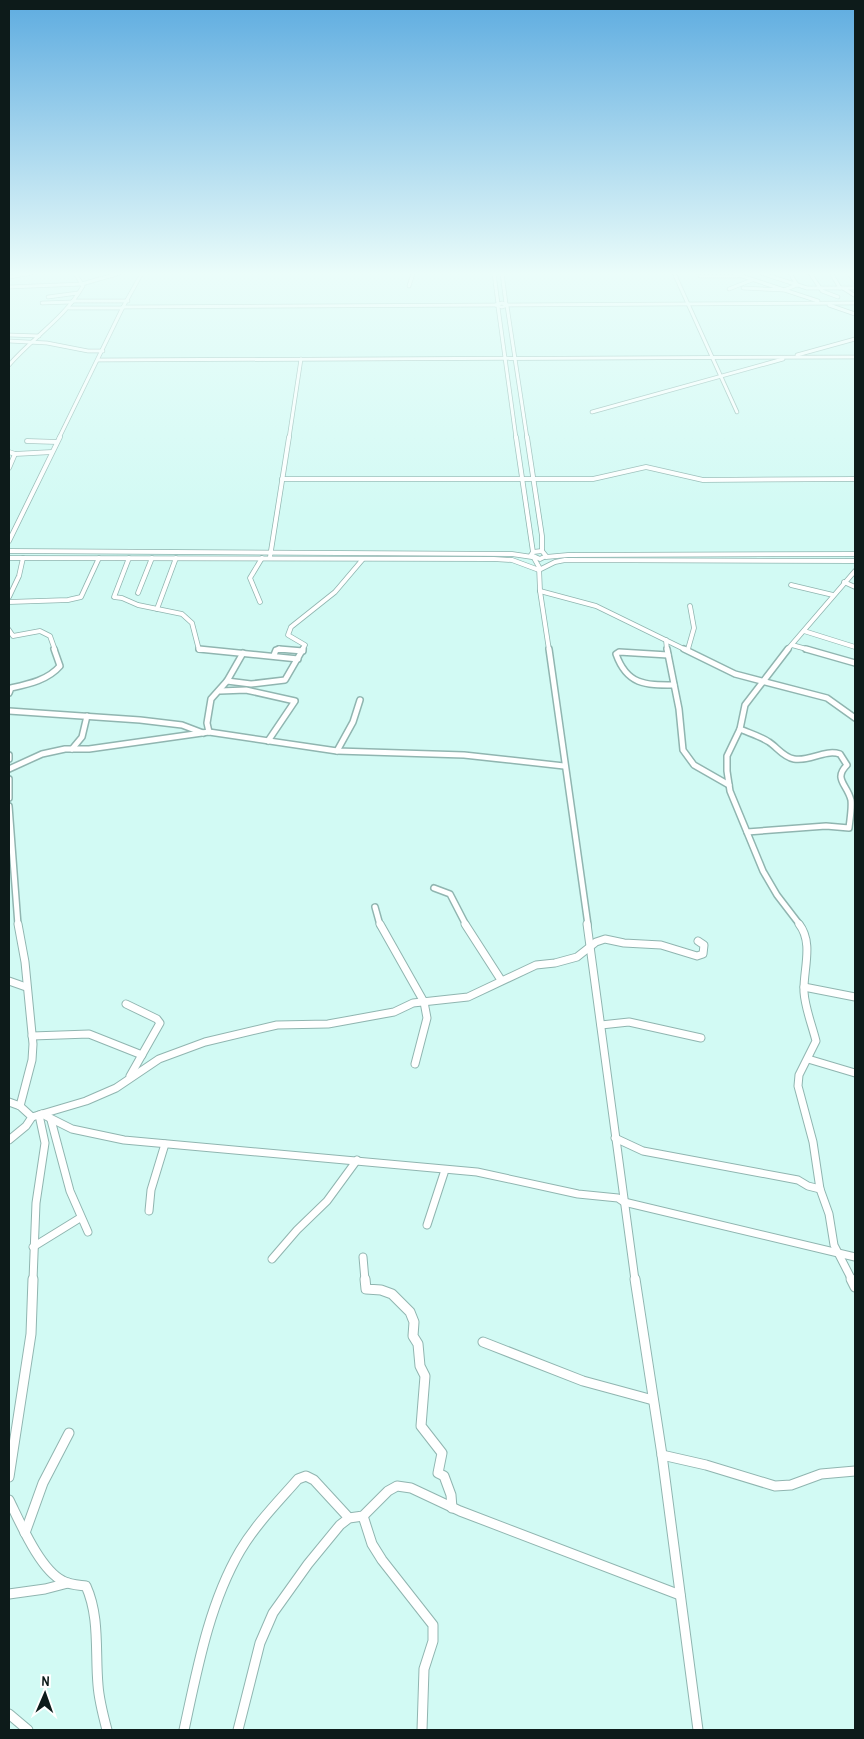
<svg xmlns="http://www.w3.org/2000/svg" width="864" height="1739" viewBox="0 0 864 1739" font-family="'Archivo Narrow',sans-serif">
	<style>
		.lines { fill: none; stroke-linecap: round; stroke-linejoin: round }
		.minor-far4-casing { stroke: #90b5b0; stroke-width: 4.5 }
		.minor-far3-casing { stroke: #90b5b0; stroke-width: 5.5 }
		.minor-far2-casing { stroke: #90b5b0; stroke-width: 8 }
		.minor-far1-casing { stroke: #90b5b0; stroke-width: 9 }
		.minor-casing { stroke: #90b5b0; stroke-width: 11 }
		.minor-far4 { stroke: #fff; stroke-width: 3 }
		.minor-far3 { stroke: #fff; stroke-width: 4 }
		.minor-far2 { stroke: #fff; stroke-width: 5 }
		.minor-far1 { stroke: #fff; stroke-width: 7 }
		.minor { stroke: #fff; stroke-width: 9 }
	</style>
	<rect width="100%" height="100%" fill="#d2faf4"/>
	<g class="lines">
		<defs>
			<g id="minor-far4">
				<path d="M494 273 498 304"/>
				<path d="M502 273 506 304"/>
				<path d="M674 273 737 412"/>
				<path d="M733 273 818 301"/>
				<path d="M761 273 807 288H855"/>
				<path d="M810 273 822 291 838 297"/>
				<path d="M831 273 840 288"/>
				<path d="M849 273 855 282"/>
				<path d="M700 276H738"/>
				<path d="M9 277 32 273"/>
				<path d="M409 286 413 273"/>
				<path d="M9 287 82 284 120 273"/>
				<path d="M743 288 784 290 797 285 790 273"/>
				<path d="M843 288 854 295"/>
				<path d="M729 289 752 280"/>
				<path d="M48 297 78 293"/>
				<path d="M73 301H128"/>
				<path d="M42 303 72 302"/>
				<path d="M502 303 507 305 502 307 496 305Z"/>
				<path d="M507 305 855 303"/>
				<path d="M829 305 855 314"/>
				<path d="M507 306 527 438"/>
				<path d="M123 307 496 305"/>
				<path d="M498 307 516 438"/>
				<path d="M69 308H122"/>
				<path d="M9 335 39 336"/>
				<path d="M9 341 47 343 88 351H103"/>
				<path d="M797 355 855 339"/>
				<path d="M98 360 855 357"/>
				<path d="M9 365C33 337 64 319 83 286L75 273"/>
				<path d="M592 412 783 359"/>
				<path d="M59 438 123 307 142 273"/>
				<path d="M289 438 301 359"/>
			</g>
			<g id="minor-far3">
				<path d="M516 437 533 552"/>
				<path d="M527 437 542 536V551"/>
				<path d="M27 441 57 442"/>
				<path d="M9 452 15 454 52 452"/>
				<path d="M9 468 15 454"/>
				<path d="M282 479H593L646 467 703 480 855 479"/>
				<path d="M9 541 60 437"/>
				<path d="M9 551 512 554 532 557"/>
				<path d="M542 551 546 556 540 559 531 555 533 552Z"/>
				<path d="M270 557 289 437"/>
				<path d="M546 557 568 555 855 554"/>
				<path d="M9 558 494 559 512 560 539 570 555 562 565 560 855 561"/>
				<path d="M129 558 114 597 122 598 138 605 182 614 192 623 199 650H202"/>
				<path d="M534 558 539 567 540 591 549 650"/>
				<path d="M844 582 855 587"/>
				<path d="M791 585 833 595"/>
				<path d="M540 591 596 606 686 650"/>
				<path d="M138 593 152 558"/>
				<path d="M9 597 19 576 23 558"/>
				<path d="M9 602 68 600 81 597 99 558"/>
				<path d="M260 602 250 578 262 558"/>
				<path d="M157 609 176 558"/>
				<path d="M9 630 13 636 40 631 50 636 55 650"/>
				<path d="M804 631 855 647"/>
				<path d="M666 640 667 650"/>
				<path d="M792 645 810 650"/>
				<path d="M688 649 694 628 690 606"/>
				<path d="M276 650H294"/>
				<path d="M302 650 305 645 288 635 291 627 335 592 363 559"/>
				<path d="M787 650 855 571"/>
			</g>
			<g id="minor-far2">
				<path d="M199 649 298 659"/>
				<path d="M279 649 303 651"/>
				<path d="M549 649 588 925"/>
				<path d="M667 649 679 709 683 750 694 765 729 785"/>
				<path d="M684 649 735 674 827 698 855 718"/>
				<path d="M788 649 745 705 740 729 727 756V771L730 791 763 871 777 895 800 925"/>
				<path d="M806 649 855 663"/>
				<path d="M274 655 276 650 279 649"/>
				<path d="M668 655 619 652 616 654C627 685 645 685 674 685"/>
				<path d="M227 681 251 684 285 680 303 649"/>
				<path d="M220 691 246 690 295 701 268 741"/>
				<path d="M9 693 11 688C29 684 48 680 60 666L54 649"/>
				<path d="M9 711 140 720 182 725 203 733"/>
				<path d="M740 729C749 733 760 736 769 742 777 747 783 757 794 759 810 762 824 749 840 754L847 765C833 779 847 784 851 800 852 808 850 819 849 828L826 826 747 832"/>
				<path d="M209 732 207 723 211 699 227 681 243 653"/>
				<path d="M72 749 82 737 87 716"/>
				<path d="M337 751 353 722 360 700"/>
				<path d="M9 755V759"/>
				<path d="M9 769 42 754 65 749H89L209 732 337 751 464 755 564 766"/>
				<path d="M9 779V798"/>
				<path d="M9 806 18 925"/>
				<path d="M434 888 450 894 466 925"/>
				<path d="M375 907 380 925"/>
			</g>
			<g id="minor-far1">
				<path d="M18 924 25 962 33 1044 32 1060 20 1106"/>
				<path d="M380 924 424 1002 427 1018 415 1064"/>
				<path d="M465 924 501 980"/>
				<path d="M587 924 635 1280"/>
				<path d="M799 924C814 943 803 970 804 992 805 1008 812 1025 816 1041L799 1075 798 1086 813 1142 820 1189 829 1214 834 1245 852 1280"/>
				<path d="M9 981 26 987"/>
				<path d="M804 987 855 997"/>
				<path d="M126 1004 157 1019 160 1023 130 1076"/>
				<path d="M601 1025 629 1022 701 1038"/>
				<path d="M32 1036 89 1034 142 1055"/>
				<path d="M808 1059 855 1073"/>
				<path d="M9 1102 20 1106 32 1117 26 1126 9 1140"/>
				<path d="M42 1114 72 1129 124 1140 477 1172 578 1194 618 1198 624 1202 855 1257"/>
				<path d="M32 1117 86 1101 116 1088 159 1059 205 1042 277 1025 328 1024 394 1012 413 1003 468 997 536 965 555 963 577 957 596 942 605 939 624 943 661 945 697 956 703 954 704 945 698 941"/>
				<path d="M51 1120 70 1191 88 1232"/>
				<path d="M615 1138 643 1151 798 1180 808 1186 820 1189"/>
				<path d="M149 1211 151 1190 165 1144"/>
				<path d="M427 1225 445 1170"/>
				<path d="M33 1247 80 1218"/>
				<path d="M363 1257 365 1280"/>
				<path d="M272 1259 297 1230 327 1201 357 1160"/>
				<path d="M33 1280 36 1203 45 1143 39 1115"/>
			</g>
			<g id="minor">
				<path d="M365 1279 366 1289 381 1290 392 1294 410 1312 414 1322 413 1336 418 1344 420 1366 425 1376 421 1426 442 1453 438 1473 444 1476 451 1495 452 1508"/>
				<path d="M635 1279 662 1455 698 1730"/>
				<path d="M851 1279 855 1287"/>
				<path d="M483 1342 583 1381 653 1400"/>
				<path d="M662 1455 706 1465 775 1486 791 1485 821 1474 855 1471"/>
				<path d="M9 1477 31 1334 33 1279"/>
				<path d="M9 1500C20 1522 40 1570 63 1581 70 1585 78 1585 86 1586 100 1617 95 1652 98 1685 99 1700 103 1715 107 1730"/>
				<path d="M363 1516 372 1544 382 1560 433 1625V1641L424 1669 422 1730"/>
				<path d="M25 1533 43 1483 69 1433"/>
				<path d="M9 1594 45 1589 68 1583"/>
				<path d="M9 1714 28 1730"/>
				<path d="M184 1730C197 1670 209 1604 240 1551 256 1524 278 1502 298 1479L306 1476 314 1480 349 1518"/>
				<path d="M238 1730 260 1643 273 1613 308 1564 340 1525 349 1518 363 1516 388 1491 397 1486 411 1488 460 1511 680 1595"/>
			</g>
		</defs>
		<use href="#minor-far4" class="minor-far4-casing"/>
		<use href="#minor-far3" class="minor-far3-casing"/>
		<use href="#minor-far2" class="minor-far2-casing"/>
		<use href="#minor-far1" class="minor-far1-casing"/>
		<use href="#minor" class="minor-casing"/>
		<use href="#minor-far4" class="minor-far4"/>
		<use href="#minor-far3" class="minor-far3"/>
		<use href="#minor-far2" class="minor-far2"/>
		<use href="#minor-far1" class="minor-far1"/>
		<use href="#minor" class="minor"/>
	</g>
	<linearGradient id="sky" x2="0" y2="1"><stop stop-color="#5eace0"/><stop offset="0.53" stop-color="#ebfdfa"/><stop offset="1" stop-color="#ebfdfa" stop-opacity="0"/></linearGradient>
	<rect width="864" height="516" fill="url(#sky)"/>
	<rect width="864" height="1739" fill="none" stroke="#0d1b1a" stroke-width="20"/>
	<g transform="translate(45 1694) rotate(2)" stroke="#ffffff" stroke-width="4" paint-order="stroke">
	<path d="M0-4L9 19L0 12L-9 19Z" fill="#0d1b1a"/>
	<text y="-8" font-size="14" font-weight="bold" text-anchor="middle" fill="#0d1b1a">N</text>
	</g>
</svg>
